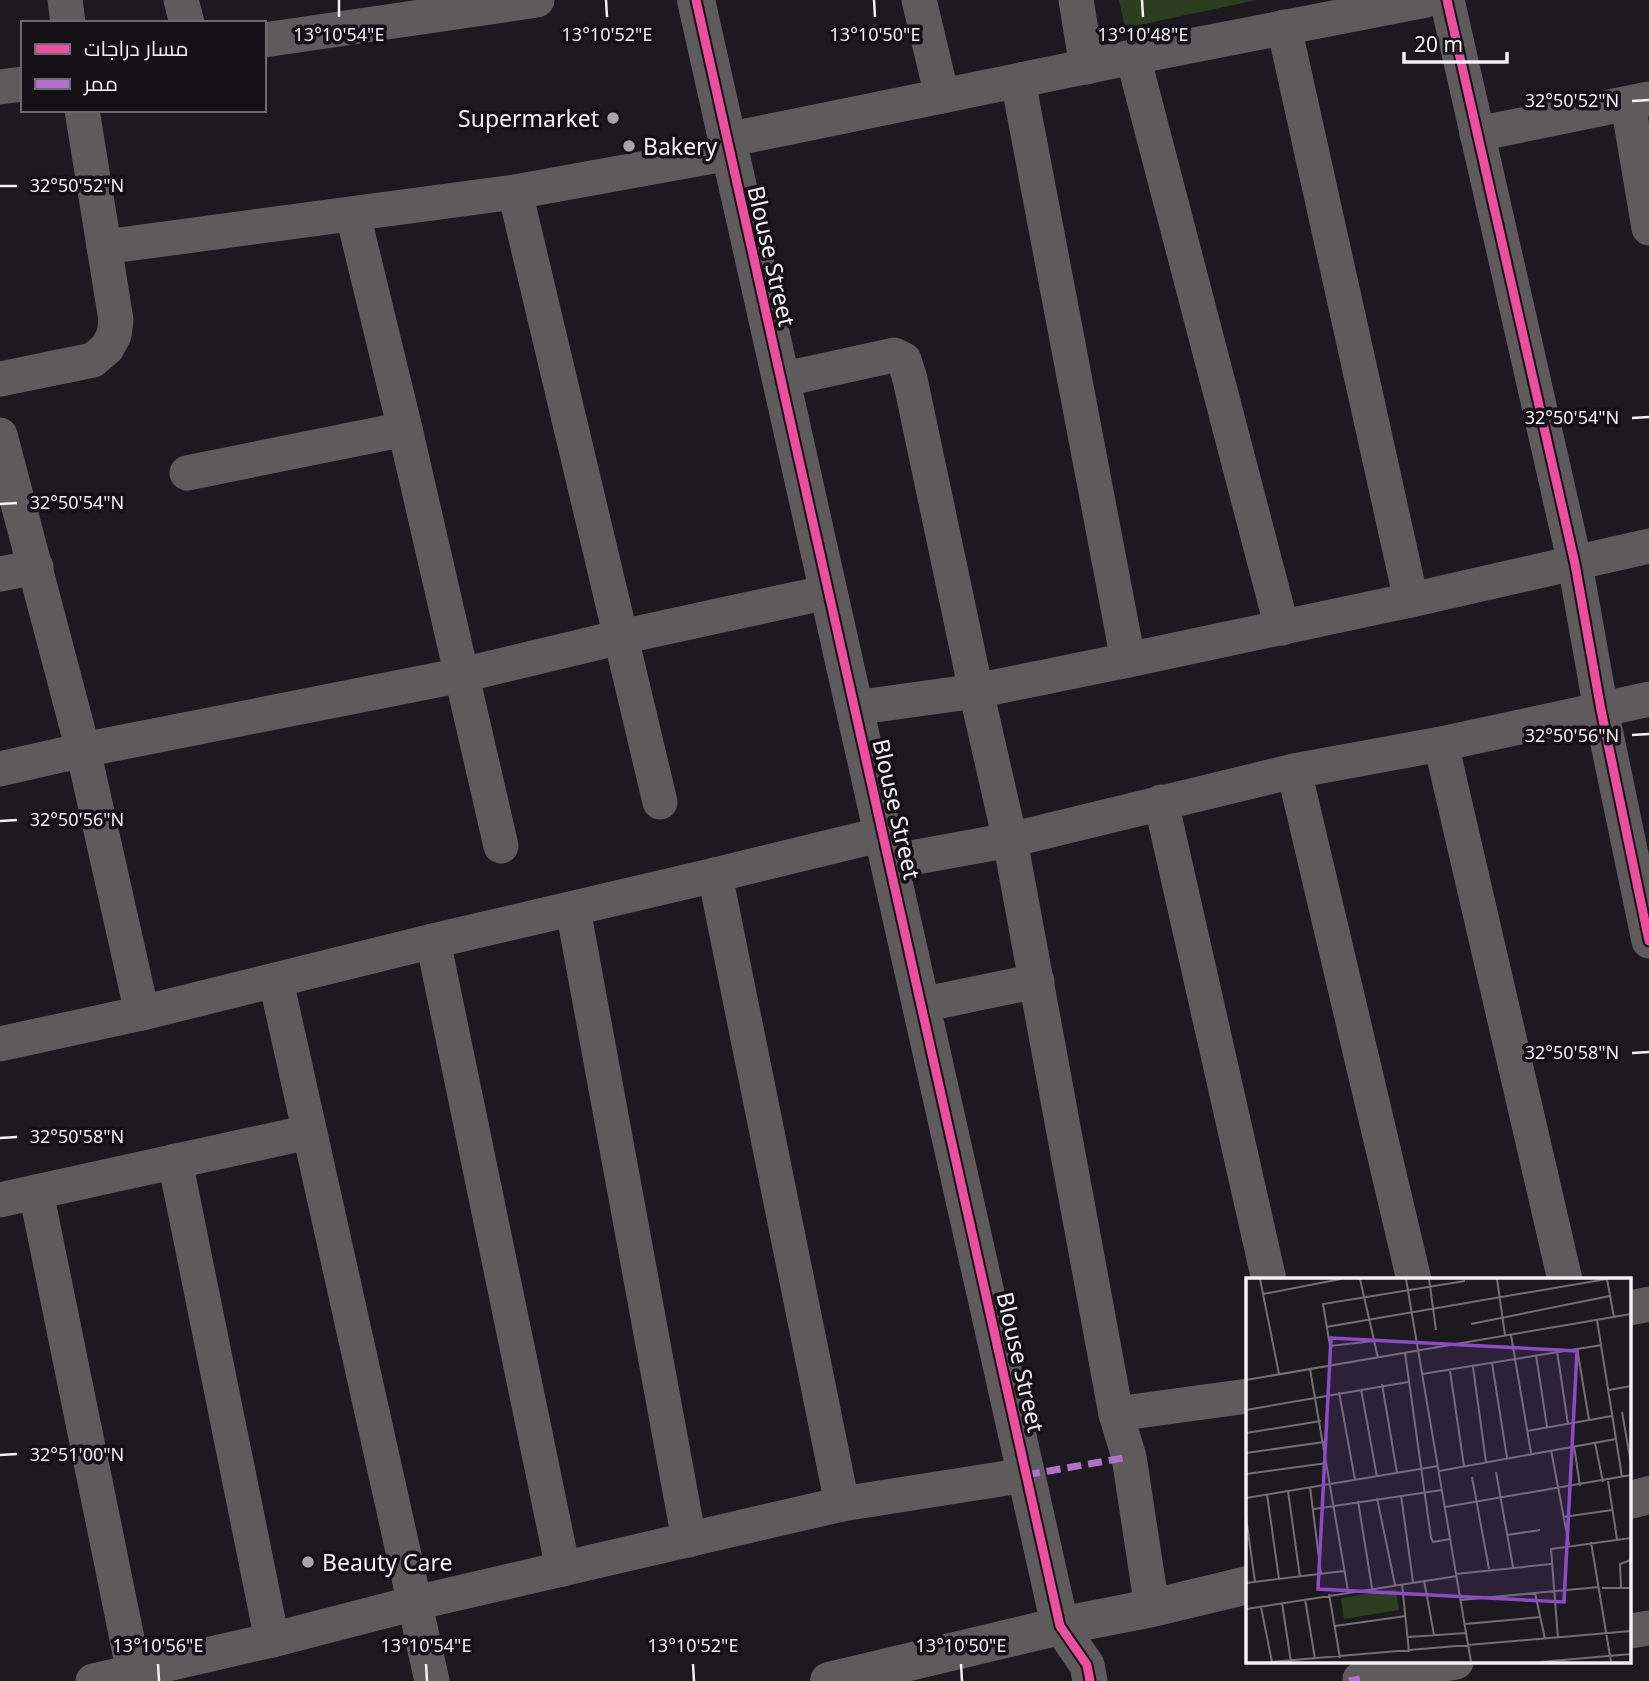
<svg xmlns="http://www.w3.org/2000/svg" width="1649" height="1681" viewBox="0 0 1649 1681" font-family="'Noto Sans',Cairo,sans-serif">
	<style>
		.green { fill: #2b3e1f }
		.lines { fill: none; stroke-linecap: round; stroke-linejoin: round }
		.minor { stroke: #5d5b5c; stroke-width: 35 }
		.tertiary { stroke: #5d5b5c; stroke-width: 38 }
		.quiet { stroke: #b36fd0; stroke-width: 7; stroke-dasharray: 14 7; stroke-linecap: butt }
		.cycleway-casing { stroke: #131016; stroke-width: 13 }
		.cycleway { stroke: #ef4d9e; stroke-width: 9 }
		.ticks { fill: none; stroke: #f3f1f5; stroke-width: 2.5 }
		.poi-dot { fill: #a8a6aa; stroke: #131016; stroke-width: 2.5 }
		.labels { text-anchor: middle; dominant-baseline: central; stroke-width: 7; stroke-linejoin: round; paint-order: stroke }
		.poi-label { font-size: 23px; fill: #f3f1f5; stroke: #131016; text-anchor: start }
		.street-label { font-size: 23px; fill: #f3f1f5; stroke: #131016 }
		.inset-road { fill: none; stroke: #727074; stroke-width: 2 }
		.view { fill: #8d4ac7; fill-opacity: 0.15; stroke: #8d4ac7; stroke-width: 3.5 }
		.inset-edge { fill: none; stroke: #f3f1f5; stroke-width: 3.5 }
		.ticks-label { font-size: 18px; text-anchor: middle; fill: #f3f1f5; stroke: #131016; stroke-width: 7; stroke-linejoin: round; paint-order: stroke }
	</style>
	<rect width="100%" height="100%" fill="#1c1a1e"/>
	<path class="green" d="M1119 0H1257L1125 28Z"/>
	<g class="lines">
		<g class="minor">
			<path d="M65 0 68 23"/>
			<path d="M181 0 187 23"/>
			<path d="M919 0 942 96"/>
			<path d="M1076 0 1087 67"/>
			<path d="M1447 0 1575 564 1601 710 1649 941"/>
			<path d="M1284 27 1411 600"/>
			<path d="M264 40 537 0"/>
			<path d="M1133 57 1282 628"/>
			<path d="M1018 81 1128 660"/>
			<path d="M0 87 23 84"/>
			<path d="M1628 104 1649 228"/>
			<path d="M1477 134 1649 99"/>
			<path d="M727 140 1133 57 1426 0"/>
			<path d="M515 192 660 802"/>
			<path d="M353 215 405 429 501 846"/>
			<path d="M104 247 515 192 730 153"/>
			<path d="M0 379 93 360 107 348 114 335 116 320 82 110"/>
			<path d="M780 380 894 355 904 360 910 379 976 691 1010 840 1116 1414 1129 1457 1152 1608"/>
			<path d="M0 435 83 750 142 1013"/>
			<path d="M187 473 405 429"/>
			<path d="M0 574 36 567"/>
			<path d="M854 708 976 691 1128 660 1411 600 1649 546"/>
			<path d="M1441 744 1565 1280"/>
			<path d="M0 769 83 750 462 675 621 637 828 592"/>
			<path d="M1294 771 1414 1280"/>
			<path d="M1161 802 1269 1280"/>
			<path d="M889 862 1010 840 1294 771 1441 744 1649 699"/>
			<path d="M715 875 842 1504"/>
			<path d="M573 909 689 1540"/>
			<path d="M433 941 563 1569"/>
			<path d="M276 981 432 1681"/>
			<path d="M921 1005 1037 981"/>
			<path d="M0 1044 142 1013 433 941 715 875 883 834"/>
			<path d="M175 1161 272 1640"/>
			<path d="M36 1192 134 1673"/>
			<path d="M0 1200 309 1132"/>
			<path d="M1630 1308 1649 1304"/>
			<path d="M1116 1414 1248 1396"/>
			<path d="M1060 1626 1087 1665 1090 1681"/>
			<path d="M1630 1631 1649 1628"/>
			<path d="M1360 1679 1456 1662"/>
			<path d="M93 1681 272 1640 415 1603 842 1504 1026 1475"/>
		</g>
		<g class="tertiary">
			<path d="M696 0 1060 1626"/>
			<path d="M1630 1500 1649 1495"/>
			<path d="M829 1681 1060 1626 1152 1608 1248 1585"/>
		</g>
		<g class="quiet">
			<path d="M1026 1475 1129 1457"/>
			<path d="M1349 1681 1360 1679"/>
		</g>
		<defs>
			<g id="cycleway">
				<path d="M696 0 1060 1626 1087 1665 1090 1681"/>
				<path d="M1447 0 1575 564 1601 710 1649 941"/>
			</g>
		</defs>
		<use href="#cycleway" class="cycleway-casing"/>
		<use href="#cycleway" class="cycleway"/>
	</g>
	<path class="ticks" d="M339 0V17M606 0 607 17M874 0 875 17M1142 0 1143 17M1632 101 1649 100M0 186H17M1632 418 1649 417M0 504 17 503M1632 735 1649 734M0 821 17 820M1632 1053 1649 1052M0 1138 17 1137M0 1455 17 1454M158 1664 159 1681M426 1664 427 1681M693 1664 694 1681M961 1664 962 1681"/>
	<g class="poi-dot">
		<circle cx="613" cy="118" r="7"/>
		<circle cx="629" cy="146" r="7"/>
		<circle cx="308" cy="1562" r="7"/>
	</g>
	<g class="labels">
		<g class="poi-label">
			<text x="599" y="118" text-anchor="end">Supermarket</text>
			<text x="643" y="146">Bakery</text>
			<text x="322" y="1562">Beauty Care</text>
		</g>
		<g class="street-label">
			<text transform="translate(772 256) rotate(77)">Blouse Street</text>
			<text transform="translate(897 809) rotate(77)">Blouse Street</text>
			<text transform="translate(1021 1362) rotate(77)">Blouse Street</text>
		</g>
	</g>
	<g transform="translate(1246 1278)">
		<rect width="385" height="385" fill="#1c1a1e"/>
		<path d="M150 311 153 332 98 341 95 320Z" fill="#2b3e1f"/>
		<path class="inset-road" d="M14 1 33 96M114 1 132 80M160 1 225 384M183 1 190 52M251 1 259 57M361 1 368 39M17 16 95 1M351 42 376 199M225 46 364 18M80 49 361 1M265 57 285 175M128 63 84 68 77 26 219 3M331 70 343 142M311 73 322 146M159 75 185 260 187 264 204 261M290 77 301 149M246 85 261 180M227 89 240 184M64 91 102 313M204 93 218 188M176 96 356 67M0 102 385 36M136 106 151 195M115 111 131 199M363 112 385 108M93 114 109 202M0 132 162 104M376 134 385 185M281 153 366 138M0 155 75 143M349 165 357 204M328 168 334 208M305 172 323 267M0 175 78 164M193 193 370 161M250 194 267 289M0 196 81 185M226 199 243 291M362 203 371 261M64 209 75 296M42 213 54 299M21 216 33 301M155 217 167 304M0 220 192 188M131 220 149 307M112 223 126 310M199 229 385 197M68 231 196 212M0 239 9 304M317 239 366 232M261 257 294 252M345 264 365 384M210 296 305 286M178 302 188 357M0 305 98 293M156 306 163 374M356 310H385M375 310 374 286 385 282M289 315 299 361M83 316 94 380M59 321 69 381M215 322 353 309M36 325 45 384M15 329 26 384M0 331 211 298M219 346 295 339M89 348 160 338M162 359 220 355M312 360 305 271 385 260M24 384 385 353M294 384 385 376"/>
		<path class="view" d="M85 60 331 73 318 324 72 311Z"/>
		<rect width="385" height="385" class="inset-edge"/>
	</g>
	<g class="ticks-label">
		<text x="339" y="41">13°10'54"E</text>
		<text x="607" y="41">13°10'52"E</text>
		<text x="875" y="41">13°10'50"E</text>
		<text x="1143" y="41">13°10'48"E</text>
		<text x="1572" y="107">32°50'52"N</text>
		<text x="77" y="192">32°50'52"N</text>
		<text x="1572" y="424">32°50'54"N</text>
		<text x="77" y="509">32°50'54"N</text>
		<text x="1572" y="742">32°50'56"N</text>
		<text x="77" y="826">32°50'56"N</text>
		<text x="1572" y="1059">32°50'58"N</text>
		<text x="77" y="1143">32°50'58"N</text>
		<text x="77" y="1461">32°51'00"N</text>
		<text x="158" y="1652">13°10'56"E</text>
		<text x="426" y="1652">13°10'54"E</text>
		<text x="693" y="1652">13°10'52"E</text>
		<text x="961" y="1652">13°10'50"E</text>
	</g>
	<rect x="21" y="21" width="245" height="91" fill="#131016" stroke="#6d6a6f" stroke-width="2"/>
	<rect x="35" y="44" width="35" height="10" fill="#ef4d9e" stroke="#6d6a6f" stroke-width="2"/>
	<text x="84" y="56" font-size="21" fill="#f3f1f5">مسار دراجات</text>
	<rect x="35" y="79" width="35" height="10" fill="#b36fd0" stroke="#6d6a6f" stroke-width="2"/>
	<text x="84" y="91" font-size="21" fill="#f3f1f5">ممر</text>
	<path d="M1404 52v10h103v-10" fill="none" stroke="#f3f1f5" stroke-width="3.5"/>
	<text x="1414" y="52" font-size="21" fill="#f3f1f5" stroke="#131016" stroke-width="5" paint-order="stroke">20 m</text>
</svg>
